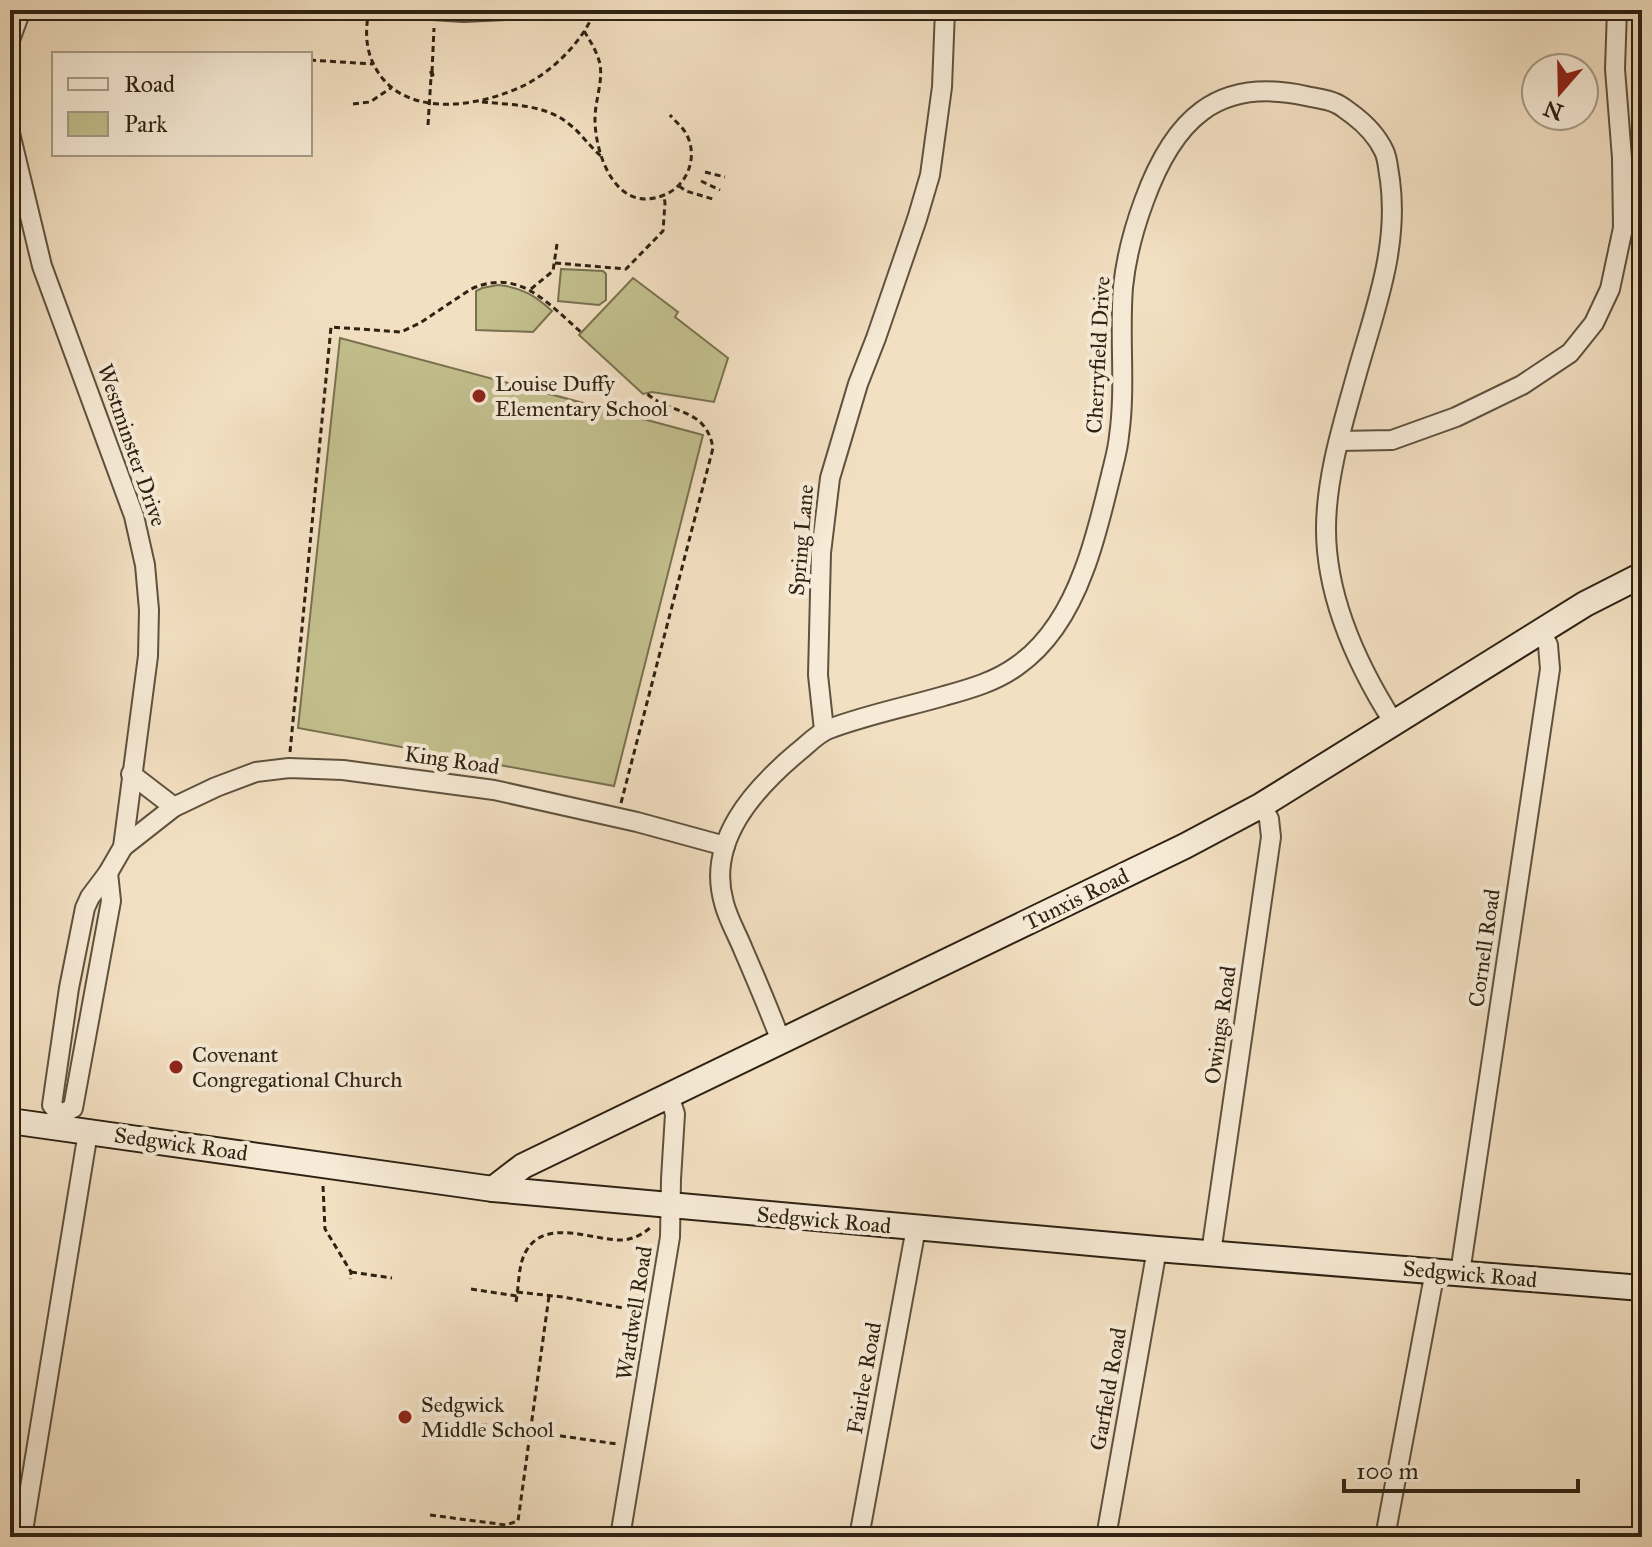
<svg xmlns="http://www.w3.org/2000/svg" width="1652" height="1547" viewBox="0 0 1652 1547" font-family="'IM FELL Great Primer',serif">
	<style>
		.green { fill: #c3c08e; stroke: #787150; stroke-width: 2 }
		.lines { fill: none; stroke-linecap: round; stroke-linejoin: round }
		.street-casing { stroke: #5f523f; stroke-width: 22 }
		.secondary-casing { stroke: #2e2213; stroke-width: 28 }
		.path { stroke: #2e2213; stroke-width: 3; stroke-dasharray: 6 4; stroke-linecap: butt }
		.street { stroke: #f7ebd7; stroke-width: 18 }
		.secondary { stroke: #f7ebd7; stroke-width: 24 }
		.poi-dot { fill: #8f2418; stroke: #f7ebd7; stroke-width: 3 }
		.labels { text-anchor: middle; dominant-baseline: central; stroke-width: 8; stroke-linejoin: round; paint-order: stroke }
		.street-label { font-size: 22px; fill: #2e2213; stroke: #f7ebd7 }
		.poi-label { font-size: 22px; fill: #2e2213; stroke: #f7ebd7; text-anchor: start }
	</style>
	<rect width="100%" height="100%" fill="#f3e0c2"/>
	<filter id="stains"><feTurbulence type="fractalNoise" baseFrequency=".0025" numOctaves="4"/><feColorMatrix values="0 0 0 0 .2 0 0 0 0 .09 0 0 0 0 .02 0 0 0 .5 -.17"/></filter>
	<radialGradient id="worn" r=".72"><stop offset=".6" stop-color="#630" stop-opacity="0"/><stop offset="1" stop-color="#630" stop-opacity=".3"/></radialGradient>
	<g class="green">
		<path d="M561 269 603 271 606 274V300L599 305 558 301Z"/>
		<path d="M633 278 678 312 675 317 728 358 714 402 652 392 643 394 579 335Z"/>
		<path d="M498 285C521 287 536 296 552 311L533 332 476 330V291L482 288Z"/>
		<path d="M340 338 703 435 614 786 298 728Z"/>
	</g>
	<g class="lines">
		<defs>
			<g id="street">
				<path d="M432 10 464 12 506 10"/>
				<path d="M10 40 21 10"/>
				<path d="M10 133 42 266 134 516 145 565 149 610 148 656 123 847 108 873 90 897 85 908 69 988 52 1105 60 1115 59 1127"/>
				<path d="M1339 441 1392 440 1456 417 1522 385 1570 353 1594 323 1610 289 1623 228 1622 158 1615 69 1617 10"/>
				<path d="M824 730 818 675 821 553 830 478 858 384 876 338 917 219 930 175 942 87 945 10"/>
				<path d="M131 774 174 807"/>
				<path d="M123 847 174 807 216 787 256 772 289 768 343 770 494 790 637 822 725 846"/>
				<path d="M781 1041C769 1010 756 979 743 949 737 934 728 919 724 903 706 841 754 789 798 752 808 744 818 733 829 729 866 715 906 707 944 696 969 689 995 682 1017 666 1050 643 1070 608 1084 570 1096 539 1103 507 1111 475 1114 462 1118 449 1119 436 1126 387 1119 337 1123 287 1126 258 1134 228 1144 201 1173 121 1216 76 1306 96 1315 98 1327 99 1335 103 1341 105 1346 110 1352 114 1364 123 1377 136 1384 151 1388 159 1388 170 1390 180 1399 248 1375 309 1357 373 1343 423 1326 477 1326 529 1326 598 1357 665 1394 723"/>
				<path d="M60 1115 73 1108 111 901 108 873"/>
				<path d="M1211 1253 1271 837 1269 819 1262 805"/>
				<path d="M1460 1273 1550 669 1548 645 1541 631"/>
				<path d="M22 1537 88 1132"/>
				<path d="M620 1537 670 1237 671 1179 675 1114 669 1095"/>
				<path d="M859 1537 916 1228"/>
				<path d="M1106 1537 1157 1249"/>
				<path d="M1385 1537 1435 1271"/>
			</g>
			<g id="secondary">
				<path d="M10 1121 493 1189 1157 1249 1642 1288"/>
				<path d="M493 1189 523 1166 1185 846 1262 805 1585 604 1642 575"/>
			</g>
		</defs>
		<use href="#street" class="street-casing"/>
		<use href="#secondary" class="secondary-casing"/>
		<g class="path">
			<path d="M369 10C364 36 366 58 383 79 416 118 484 105 525 85 554 70 584 40 595 10"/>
			<path d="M584 31C591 42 597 52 600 64 603 83 595 100 595 119 595 156 617 215 664 195 690 185 700 151 683 129 679 124 674 120 670 115"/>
			<path d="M310 60 373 64"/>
			<path d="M432 72 434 28"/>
			<path d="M432 72 433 75 430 76 429 73Z"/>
			<path d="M482 102C512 105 545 104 569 124 581 133 589 146 601 156"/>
			<path d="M353 104 370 102 391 88"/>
			<path d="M428 125 431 77"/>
			<path d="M705 172 725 177"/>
			<path d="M701 181 720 190"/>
			<path d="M679 186 686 191 716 200"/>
			<path d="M555 263 626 269 663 231 665 203 664 196"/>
			<path d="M531 289 553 271 557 244"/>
			<path d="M290 752 331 327 401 332 420 323 471 289C520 267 548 304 582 333"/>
			<path d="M621 803 713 448C706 407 671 415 646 393"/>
			<path d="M323 1186 325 1229 351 1272 350 1279"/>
			<path d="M351 1272 392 1278"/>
			<path d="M471 1289 517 1296"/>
			<path d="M517 1292 563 1297 640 1311"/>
			<path d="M516 1302C519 1286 518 1267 525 1253 544 1216 593 1241 623 1240 634 1239 643 1234 651 1227"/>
			<path d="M471 1423 617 1444"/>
			<path d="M430 1515 506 1525 518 1521 549 1296"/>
		</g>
		<use href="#street" class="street"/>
		<use href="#secondary" class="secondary"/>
	</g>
	<g class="poi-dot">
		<circle cx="479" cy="396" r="8"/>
		<circle cx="176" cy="1067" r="8"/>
		<circle cx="405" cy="1417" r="8"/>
	</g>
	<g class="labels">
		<g class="street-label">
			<text transform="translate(1098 355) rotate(-87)">Cherryfield Drive</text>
			<text transform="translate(132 445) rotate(71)">Westminster Drive</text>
			<text transform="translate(801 540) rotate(-85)">Spring Lane</text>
			<text transform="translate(452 760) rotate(8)">King Road</text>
			<text transform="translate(1076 899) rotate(-26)">Tunxis Road</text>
			<text transform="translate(1484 948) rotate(-82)">Cornell Road</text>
			<text transform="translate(1220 1025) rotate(-82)">Owings Road</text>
			<text transform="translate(181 1144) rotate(8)">Sedgwick Road</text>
			<text transform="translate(824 1220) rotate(5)">Sedgwick Road</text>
			<text transform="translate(1470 1274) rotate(5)">Sedgwick Road</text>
			<text transform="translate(634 1313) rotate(-81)">Wardwell Road</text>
			<text transform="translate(864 1378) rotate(-80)">Fairlee Road</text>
			<text transform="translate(1108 1389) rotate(-80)">Garfield Road</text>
		</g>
		<g class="poi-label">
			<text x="495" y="383">Louise Duffy<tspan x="495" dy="25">Elementary School</tspan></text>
			<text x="192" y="1054">Covenant<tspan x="192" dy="25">Congregational Church</tspan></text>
			<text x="421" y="1404">Sedgwick<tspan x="421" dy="25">Middle School</tspan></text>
		</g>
	</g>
	<rect width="1652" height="1547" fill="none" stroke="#f3e0c2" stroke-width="40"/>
	<rect x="12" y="12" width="1628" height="1523" fill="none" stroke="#2e2213" stroke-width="4"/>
	<rect x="20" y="20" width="1612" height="1507" fill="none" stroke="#2e2213" stroke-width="2"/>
	<rect x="52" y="52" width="260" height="104" fill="#f7ebd7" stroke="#a79b89" stroke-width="2"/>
	<rect x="68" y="78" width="40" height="12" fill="#f7ebd7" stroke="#a79b89" stroke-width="2"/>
	<text x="124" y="92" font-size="24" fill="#2e2213">Road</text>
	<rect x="68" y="112" width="40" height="24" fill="#c3c08e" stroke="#a79b89" stroke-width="2"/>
	<text x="124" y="132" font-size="24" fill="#2e2213">Park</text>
	<g transform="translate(1560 92) rotate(200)"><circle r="38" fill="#f7ebd7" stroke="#a79b89" stroke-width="2"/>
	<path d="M0-6L14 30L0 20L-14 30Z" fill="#8f2418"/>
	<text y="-12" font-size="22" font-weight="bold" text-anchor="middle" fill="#2e2213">N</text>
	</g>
	<path d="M1344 1479v12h234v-12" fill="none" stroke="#2e2213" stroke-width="4"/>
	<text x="1356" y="1479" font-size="24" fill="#2e2213" stroke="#f7ebd7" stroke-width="6" paint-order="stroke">100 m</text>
	<rect width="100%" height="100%" filter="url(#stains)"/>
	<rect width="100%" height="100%" fill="url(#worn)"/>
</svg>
